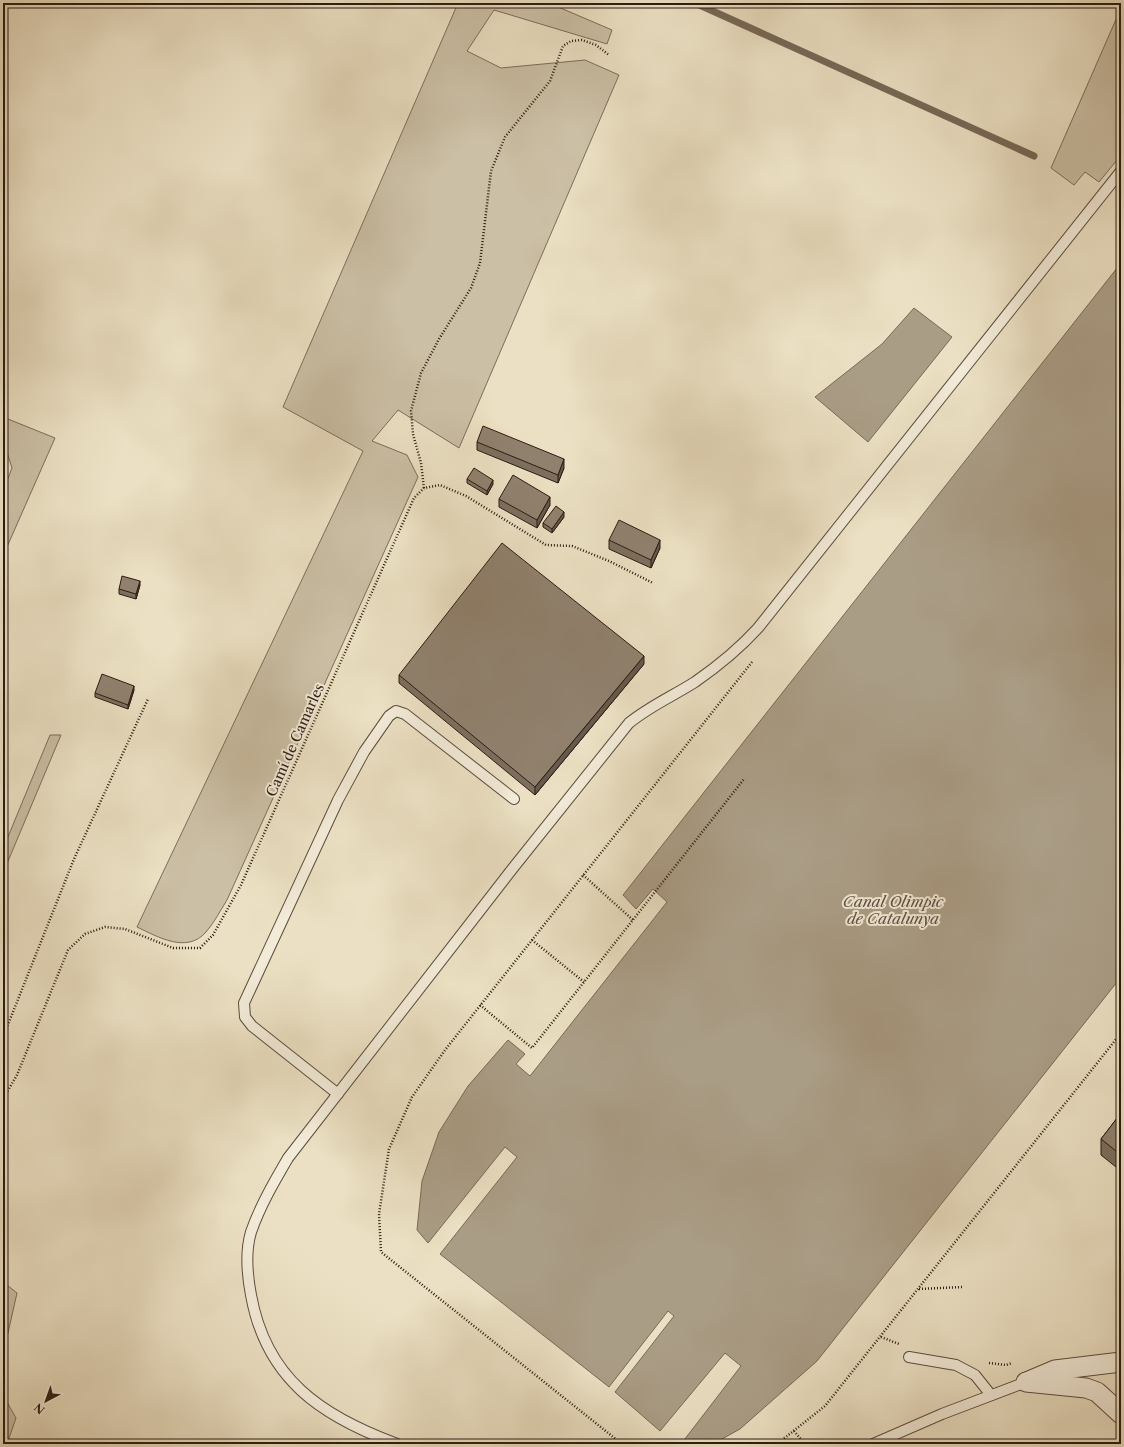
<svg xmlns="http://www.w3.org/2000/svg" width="1124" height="1447" viewBox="0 0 1124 1447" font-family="'Libre Caslon Text',serif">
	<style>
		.green { fill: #cbbfa5; stroke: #7c6d5b }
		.water { fill: #aa9d86; stroke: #786957 }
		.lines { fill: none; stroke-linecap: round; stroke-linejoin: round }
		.stream { stroke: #786957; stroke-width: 7 }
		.lane-casing { stroke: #5c4c3e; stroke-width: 12 }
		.street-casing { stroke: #5c4c3e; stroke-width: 21 }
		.path { stroke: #2d1b11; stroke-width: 2.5; stroke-dasharray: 1 2; stroke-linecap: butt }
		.lane { stroke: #f2ebd8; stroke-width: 10 }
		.street { stroke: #f2ebd8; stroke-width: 19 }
		.wall { fill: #7c6f5f; stroke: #2d1b11 }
		.shaded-wall { fill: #655a4d; stroke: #2d1b11 }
		.building { fill: #90816e; stroke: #2d1b11 }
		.labels { text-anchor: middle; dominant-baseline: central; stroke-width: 4; stroke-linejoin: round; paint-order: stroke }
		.street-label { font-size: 14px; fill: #2d1b11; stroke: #f2ebd8 }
		.water-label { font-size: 15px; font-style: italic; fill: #5f4f40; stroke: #f2ebd8 }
	</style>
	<rect width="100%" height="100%" fill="#ebe0c3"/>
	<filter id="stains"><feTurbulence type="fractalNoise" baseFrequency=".005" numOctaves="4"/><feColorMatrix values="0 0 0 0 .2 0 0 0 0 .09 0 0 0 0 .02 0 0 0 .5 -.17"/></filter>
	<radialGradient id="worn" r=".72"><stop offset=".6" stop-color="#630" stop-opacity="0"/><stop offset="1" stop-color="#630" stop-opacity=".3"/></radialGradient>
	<g class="green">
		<path d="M458 3H549L612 30 607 44 494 10 467 51 501 68 585 60 619 75 459 448 398 410 372 441 407 455 418 477 227 900C220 911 214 923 206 932 187 954 158 937 137 927L363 451 283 407Z"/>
		<path d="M1121 8V155L1099 182 1085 172 1074 185 1051 168Z"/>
		<path d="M3 417 55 438 3 556V491L12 468 3 440Z"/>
		<path d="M50 735H61L6 866 7 882 3 888V849Z"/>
		<path d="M3 1282 17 1293 3 1355Z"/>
		<path d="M3 1395 16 1418 7 1444H3Z"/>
	</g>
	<g class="water">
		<path d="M1121 263V977L817 1361 740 1429 713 1444H681L741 1366 725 1353 660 1431 615 1392 674 1316 668 1311 609 1387 440 1254 517 1157 505 1147 428 1243 417 1230 422 1181 439 1132 468 1086 508 1040 525 1054 516 1064 530 1076 667 902 653 889 636 909 623 895Z"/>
		<path d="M914 308 952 337 868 442 815 397 882 344Z"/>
	</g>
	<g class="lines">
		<path class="stream" d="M695 3 1034 156"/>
		<defs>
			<g id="lane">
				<path d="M338 1094 252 1026 245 1017 244 1003 338 800 364 752 389 716 396 711 405 714 514 799"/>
				<path d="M909 1357 956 1365 975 1375 991 1395"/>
				<path d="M397 1444C321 1416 266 1379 251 1295 247 1274 245 1252 251 1232 260 1206 274 1182 288 1158L513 868 629 723C650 706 673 696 695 682 718 666 739 649 758 628L1121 171"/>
				<path d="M873 1444 942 1414 1026 1382"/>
			</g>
			<g id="street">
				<path d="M1029 1381 1055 1370 1121 1362"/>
				<path d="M1026 1382 1086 1388 1097 1392 1121 1414"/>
			</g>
		</defs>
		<use href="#lane" class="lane-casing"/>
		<use href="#street" class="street-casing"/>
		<g class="path">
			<path d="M424 488 421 463 413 434 411 411 421 373 439 339 471 288 480 263 491 171 505 137 550 81 563 46 571 41 582 40 596 45 609 55"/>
			<path d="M583 875 633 920"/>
			<path d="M532 940 584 982"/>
			<path d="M480 1005 532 1048 744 779"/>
			<path d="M3 1037 74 859 148 699"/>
			<path d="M3 1099 17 1075 68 950 85 934 105 927 125 929 173 948H200L213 935 241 885 414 498 424 488 440 485 466 496 546 545 572 546 609 561 653 583"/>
			<path d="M919 1289 962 1287"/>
			<path d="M881 1337 899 1344"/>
			<path d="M989 1363 1006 1365 1012 1363"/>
			<path d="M794 1431 805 1444"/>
			<path d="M622 1444 381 1252 379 1214 389 1149 412 1097 445 1050 752 662"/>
			<path d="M777 1444 825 1406 1121 1033"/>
		</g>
		<use href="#lane" class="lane"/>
		<use href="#street" class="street"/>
	</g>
	<g class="wall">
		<path d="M477 442 564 468 558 483 477 450Z"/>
		<path d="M467 479 493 484 487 495 467 483Z"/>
		<path d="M499 499 550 505 537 528 499 507Z"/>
		<path d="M564 517 552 533 543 527V523Z"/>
		<path d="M609 540 660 548 651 568 609 549Z"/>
		<path d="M140 585 136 599 119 594V589Z"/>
		<path d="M644 664 535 795 399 683V675Z"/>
		<path d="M134 690 128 709 95 697V693Z"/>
		<path d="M1121 1113V1171L1101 1155V1139Z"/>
	</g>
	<g class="shaded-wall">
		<path d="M564 459V468L558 483V475Z"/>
		<path d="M493 480V484L487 495V491Z"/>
		<path d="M550 497V505L537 528V520Z"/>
		<path d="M564 512V517L552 533V529Z"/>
		<path d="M660 540V548L651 568V560Z"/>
		<path d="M140 581V585L136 599V594Z"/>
		<path d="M644 656V664L535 795V787Z"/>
		<path d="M134 686V690L128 709V705Z"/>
	</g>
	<g class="building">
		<path d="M483 426 564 459 558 475 477 442Z"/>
		<path d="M474 468 493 480 487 491 467 479Z"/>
		<path d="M513 475 550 497 537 520 499 499Z"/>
		<path d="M556 506 564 512 552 529 543 523Z"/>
		<path d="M619 520 660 540 651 560 609 540Z"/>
		<path d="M502 543 644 656 535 787 399 675Z"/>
		<path d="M122 576 140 581 136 594 119 589Z"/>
		<path d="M102 674 134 686 128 705 95 693Z"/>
		<path d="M1121 1113V1155L1101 1139Z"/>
	</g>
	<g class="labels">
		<g class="street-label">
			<text transform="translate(295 740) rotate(-66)">Camí de Camarles</text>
		</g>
		<g class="water-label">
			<text x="893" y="901">Canal Olimpic<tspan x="893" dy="17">de Catalunya</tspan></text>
		</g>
	</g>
	<rect width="1124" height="1447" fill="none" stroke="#ebe0c3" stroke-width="16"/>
	<rect x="4" y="4" width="1116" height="1439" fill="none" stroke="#2d1b11" stroke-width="2"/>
	<rect x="8" y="8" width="1108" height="1431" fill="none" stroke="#2d1b11"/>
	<g transform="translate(46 1401) rotate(221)" stroke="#f2ebd8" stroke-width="3" paint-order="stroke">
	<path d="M0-3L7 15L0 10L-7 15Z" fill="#2d1b11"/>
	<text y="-6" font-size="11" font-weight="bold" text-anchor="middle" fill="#2d1b11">N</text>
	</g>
	<rect width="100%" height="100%" filter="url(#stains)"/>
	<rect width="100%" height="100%" fill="url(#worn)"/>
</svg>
